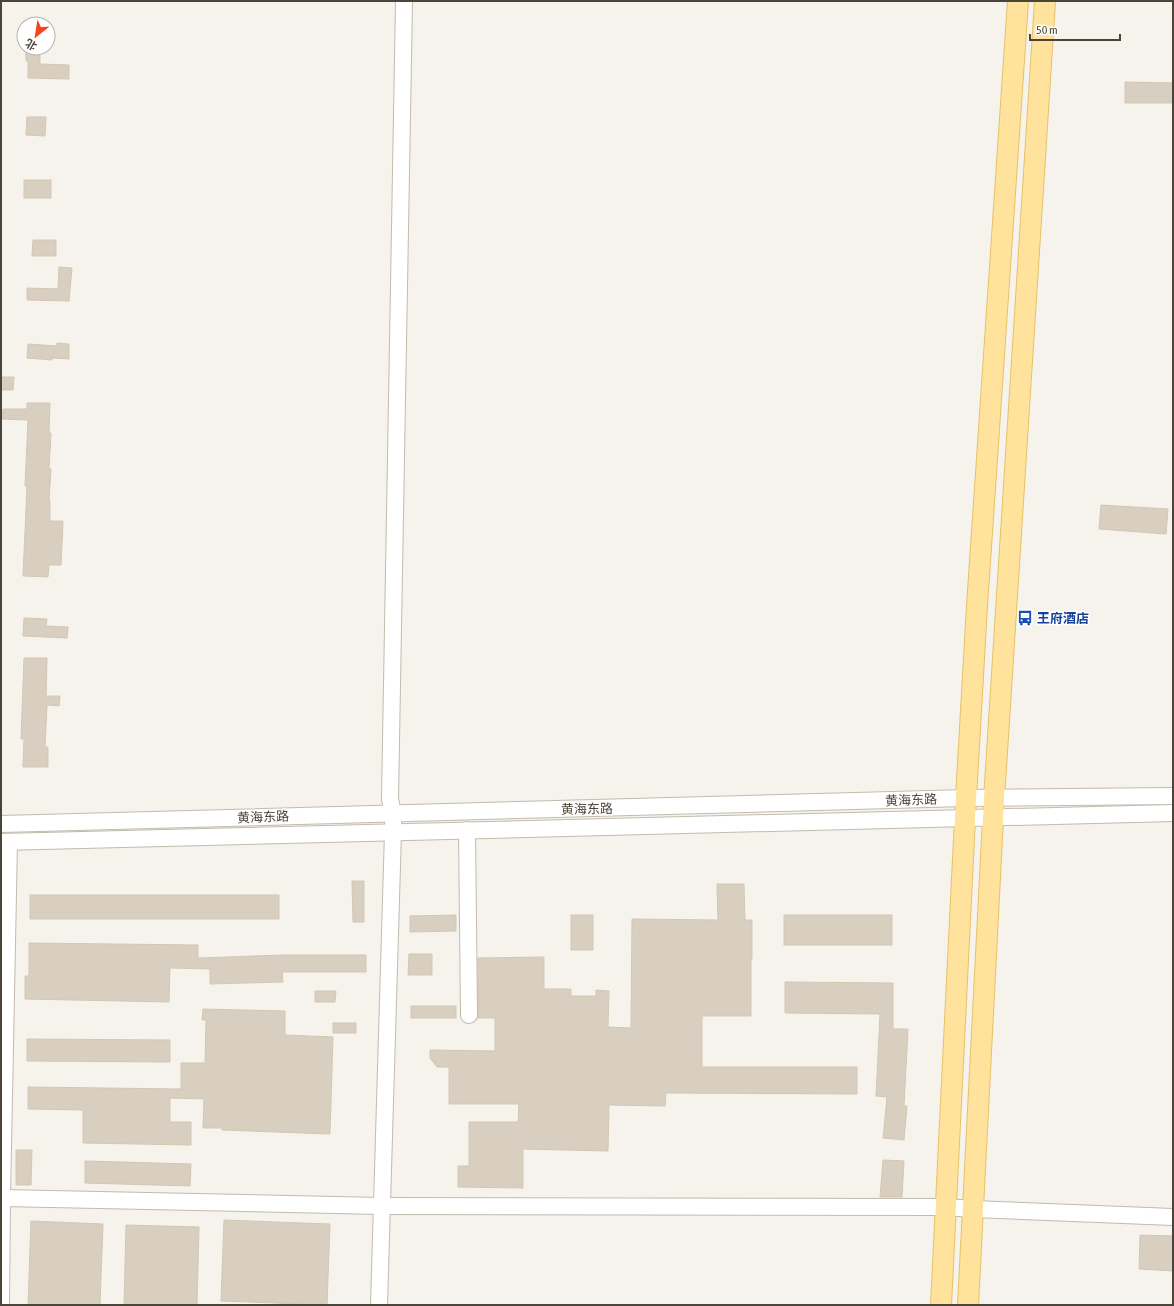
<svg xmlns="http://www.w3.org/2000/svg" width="1174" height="1306" viewBox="0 0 1174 1306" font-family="'Asap Condensed','Noto Sans SC',sans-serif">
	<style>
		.building { fill: #d8cfc1; stroke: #d3c7b4 }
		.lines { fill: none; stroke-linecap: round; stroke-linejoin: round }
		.minor-casing { stroke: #c2bbae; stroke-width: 18 }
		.major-casing { stroke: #e6c16a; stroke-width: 22 }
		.minor { stroke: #fff; stroke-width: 16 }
		.major { stroke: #ffe39c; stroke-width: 20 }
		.labels { text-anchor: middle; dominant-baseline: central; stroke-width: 3; stroke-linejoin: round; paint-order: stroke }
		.transit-label { font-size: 13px; font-weight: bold; fill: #164399; stroke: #fff; text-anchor: start }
		.street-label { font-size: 13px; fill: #4b4439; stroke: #fff }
	</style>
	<rect width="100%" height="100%" fill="#f6f3ec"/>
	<g class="building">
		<path d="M26 50H40V64L69 65V79L28 78V61H26Z"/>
		<path d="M1125 82 1173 83V103H1125Z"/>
		<path d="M27 117H46L45 136 26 135Z"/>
		<rect x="24" y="180" width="27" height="18"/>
		<path d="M33 240H56V256H32Z"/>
		<path d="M59 267 72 268 69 301 27 300V288L58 289Z"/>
		<path d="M57 343 69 344V359L52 358V360L27 358 28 344 57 346Z"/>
		<path d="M1 377H14L13 390H1Z"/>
		<path d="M27 403H50L49 433H51L49 469H51L49 501H50V521H63L61 565H49L48 577 23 576 27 486H25L28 420 2 419 3 409H27Z"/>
		<path d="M1101 505 1168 509 1166 534 1099 529Z"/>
		<path d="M24 618 47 619 46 626 68 627 67 638 23 636Z"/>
		<path d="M24 658H47L46 696H60L59 706 47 705 45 747H48V767H23L24 739H21Z"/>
		<path d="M352 881H364V922H353Z"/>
		<path d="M717 884H744L745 920H752V959H751V1016H702V1067H857V1094L666 1093 665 1106 609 1105 608 1151 523 1149V1188L458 1187V1166H469V1122H518L519 1104H449V1067H437L430 1058V1050L495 1051V1018H478V958L544 957V989H571V996H596V990L609 991 608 1027 631 1028 632 919 718 920Z"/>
		<rect x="30" y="895" width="249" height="24"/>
		<path d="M456 915V931L410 932V916Z"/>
		<rect x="571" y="915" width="22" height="35"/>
		<rect x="784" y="915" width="108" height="30"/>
		<path d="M29 943 198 945V958L282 955H366V972H282L283 982 210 984V969L170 968 169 1002 25 999V976H29Z"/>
		<path d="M409 954H432V975H408Z"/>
		<path d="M785 982 893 983V1029H908L904 1106H907L904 1140 883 1138 887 1097 876 1096 880 1014 785 1013Z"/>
		<path d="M315 991H336L335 1002H315Z"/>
		<rect x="411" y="1006" width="45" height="12"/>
		<path d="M203 1009 285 1011V1035L333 1037 330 1134 222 1130V1128H203L204 1099 170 1098V1122H191V1145L83 1143V1110L28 1109V1087L181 1089V1063H205L206 1020H202Z"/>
		<rect x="333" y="1023" width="23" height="10"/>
		<path d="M27 1039 170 1040V1062L27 1061Z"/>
		<path d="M16 1150H32L31 1185H16Z"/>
		<path d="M883 1160 904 1161 902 1197H880Z"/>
		<path d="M85 1161 191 1164 190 1186 85 1183Z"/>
		<path d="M224 1220 330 1224 327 1305 221 1301Z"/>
		<path d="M31 1221 103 1224 100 1305H28Z"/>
		<path d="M126 1225 199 1227 197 1305H124Z"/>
		<path d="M1140 1235 1173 1236V1271L1139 1269Z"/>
	</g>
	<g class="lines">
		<defs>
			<g id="minor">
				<path d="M1 824 966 798 1173 796"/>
				<path d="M467 830 469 1015"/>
				<path d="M1 842 1173 813"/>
				<path d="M2 1198 382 1206 946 1207 973 1209 1173 1217"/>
				<path d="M1 1305 2 1198 9 842"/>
				<path d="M379 1305 393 832V813L390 799 404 1"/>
			</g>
			<g id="major">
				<path d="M941 1305 966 798 977 606 1018 1"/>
				<path d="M968 1305 994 799 1045 1"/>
			</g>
		</defs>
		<use href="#minor" class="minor-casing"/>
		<use href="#major" class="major-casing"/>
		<use href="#minor" class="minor"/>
		<use href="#major" class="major"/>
	</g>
	<defs>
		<symbol id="bus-bare" viewBox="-9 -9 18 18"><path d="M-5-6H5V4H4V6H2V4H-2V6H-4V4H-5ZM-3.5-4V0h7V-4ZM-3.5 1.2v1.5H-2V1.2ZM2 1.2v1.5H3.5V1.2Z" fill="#1a4fb4" stroke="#fff" stroke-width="2.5" paint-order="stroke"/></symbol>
	</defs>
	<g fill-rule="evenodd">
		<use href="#bus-bare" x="1014" y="607" width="22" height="22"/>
	</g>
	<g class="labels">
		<g class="transit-label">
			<text x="1037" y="618">王府酒店</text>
		</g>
		<g class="street-label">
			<text transform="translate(911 800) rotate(-2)">黄海东路</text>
			<text transform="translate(587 809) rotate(-1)">黄海东路</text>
			<text transform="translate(263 817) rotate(-2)">黄海东路</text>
		</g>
	</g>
	<rect width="1174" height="1306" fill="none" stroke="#4b4439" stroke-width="4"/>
	<g transform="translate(36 36) rotate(210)"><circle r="19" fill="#ffffff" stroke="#b7b4b0"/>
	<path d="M0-3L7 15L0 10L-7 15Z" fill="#fc3f1d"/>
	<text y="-6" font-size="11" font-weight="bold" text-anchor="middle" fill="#4b4439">北</text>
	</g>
	<path d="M1030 34v6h90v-6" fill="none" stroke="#4b4439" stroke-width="2"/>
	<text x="1036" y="34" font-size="12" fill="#4b4439" stroke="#ffffff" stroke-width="3" paint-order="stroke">50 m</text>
</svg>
